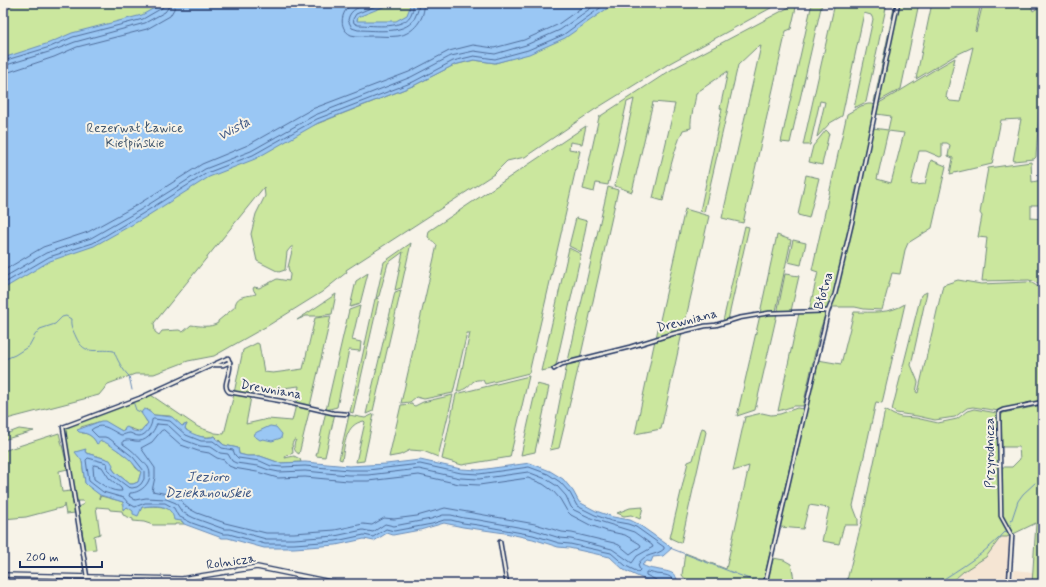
<svg xmlns="http://www.w3.org/2000/svg" width="1046" height="587" viewBox="0 0 1046 587" font-family="Mynerve,sans-serif">
	<style>
		.built { fill: #f5e5d3 }
		.green { fill: #cbe79e; stroke: #738b7e; fill-rule: evenodd }
		.water { fill: #9ac7f4; stroke: #678ab8 }
		.lines { fill: none; stroke-linecap: round; stroke-linejoin: round }
		.shore { stroke: #4e6c9a; stroke-width: 1 }
		.stream { stroke: #678ab8; stroke-width: 1 }
		.minor-casing { stroke: #1b2f5e; stroke-width: 5.5 }
		.tertiary-casing { stroke: #1b2f5e; stroke-width: 6 }
		.minor { stroke: #f7f3e8; stroke-width: 2.5 }
		.tertiary { stroke: #f7f3e8; stroke-width: 3.5 }
		.labels { text-anchor: middle; dominant-baseline: central; stroke-width: 4; stroke-linejoin: round; paint-order: stroke }
		.park-label { font-size: 13px; fill: #3e546b; stroke: #f7f3e8 }
		.street-label { font-size: 13px; fill: #1b2f5e; stroke: #f7f3e8 }
		.water-label { font-size: 14px; font-style: italic; fill: #3b5584; stroke: #f7f3e8 }
	</style>
	<rect width="100%" height="100%" fill="#f7f3e8"/>
	<filter id="ink" filterUnits="userSpaceOnUse"><feTurbulence type="fractalNoise" baseFrequency=".025" numOctaves="2"/><feDisplacementMap in="SourceGraphic" scale="8" xChannelSelector="R" yChannelSelector="G"/><feConvolveMatrix kernelMatrix="1 2 1 2 8 2 1 2 1" color-interpolation-filters="sRGB"/></filter>
	<g filter="url(#ink)">
		<g class="built">
			<path d="M1004 535 1012 536 1008 584H945L956 578 964 571 986 557Z"/>
			<path d="M1014 570 1033 572 1032 584H1013Z"/>
		</g>
		<g class="green">
			<path d="M18 3H594L340 94 314 125 415 85 454 65 474 60 495 63 509 59 615 3H780L670 63 594 110 525 157 507 161 494 174 346 270 347 272 322 292 269 325 214 356 188 361 154 374H135L108 384 99 395 3 420V10ZM264 187 265 196 256 214 251 234 257 261 279 272 285 270 287 252 291 247H293L288 267 290 275 289 281 277 279 259 288 254 287 253 289 256 294C247 297 236 294 235 307L218 321V323C210 328 200 326 191 325L183 332 179 330 162 331 159 335 155 332 154 323Z"/>
			<path d="M797 3 791 29 786 31 743 223 722 218 761 46 756 48 738 65 704 212 700 211 722 109 720 108 728 71 696 93C695 105 690 116 691 128L683 130C673 152 668 177 663 201L653 198 675 104 653 102 632 192 615 186 634 99 627 102 608 185 596 183 594 192 583 189 599 117 674 68Z"/>
			<path d="M812 3H822L790 143 781 142Z"/>
			<path d="M835 3H887L866 102 854 108 873 19 871 15 864 13 842 116 830 123 817 137 825 102 820 101 810 145H803Z"/>
			<path d="M895 3H897L876 102H874Z"/>
			<path d="M899 3H919L901 89 879 101Z"/>
			<path d="M932 3H981L975 31 976 32 983 3H1030L1033 11 1038 8 1036 3H1043V112H1039L1036 157 1034 159 1013 161 1021 119 1001 120 992 164 950 174 953 158 948 156 950 145 947 143H942V156L940 157 926 151H919L911 184 915 185 925 184 931 160 946 166 932 228 908 243 905 250 900 274 892 273 882 310 864 309 855 307H830L838 287 873 128 888 130 891 116 876 114 879 103C905 89 929 72 955 58L946 97 950 101 960 102 973 47 956 55 916 79ZM888 131 904 133 891 183 877 179Z"/>
			<path d="M868 104H872L876 105 853 202H855L834 293 828 310 809 311 818 272 812 270 847 114 861 106Z"/>
			<path d="M586 126 582 144 570 142 569 149 580 151 529 373 485 384 483 380C472 379 473 383 466 388 463 390 459 391 457 392L470 333H467L453 393 424 399 416 397 410 402 401 403 437 245 428 237 429 231Z"/>
			<path d="M826 130 829 133 822 165 809 162 813 146Z"/>
			<path d="M1041 159H1043V205H1031V218L1043 219V287L1033 281 1029 280 982 281 987 238 978 237 982 216 980 213 988 168 1031 162 1032 182 1042 180Z"/>
			<path d="M806 175 819 178 809 218 798 215Z"/>
			<path d="M608 187 618 190 580 359 568 361Z"/>
			<path d="M685 209 709 216 683 331 656 338Z"/>
			<path d="M576 218 587 221 581 252 569 246Z"/>
			<path d="M745 226 749 227 728 320 723 321Z"/>
			<path d="M777 235 791 240 776 311 760 313Z"/>
			<path d="M793 240 806 243 801 265 788 262Z"/>
			<path d="M411 243 401 288 395 290 403 252 388 263 379 296 376 298 384 262Z"/>
			<path d="M569 248 581 254 556 365 552 369 541 371Z"/>
			<path d="M368 273 360 304 350 307 356 281Z"/>
			<path d="M785 274 799 276 791 311H779L778 309Z"/>
			<path d="M958 280 981 284 1027 282 1032 283 1043 290V401L1003 409 999 411 973 407 967 408 955 417 935 420 917 416 896 413 892 410 921 295 927 292 911 365 918 382 916 392 918 393 943 285Z"/>
			<path d="M401 290 373 411 366 414 395 292Z"/>
			<path d="M336 294 332 314 319 316H306L297 320Z"/>
			<path d="M379 298 353 413 350 412 375 299Z"/>
			<path d="M905 304 882 403 876 402 853 506 858 519V525H844L839 544 822 541 829 508 809 505 803 529 780 527 818 360 841 364 854 312C872 312 889 314 905 304Z"/>
			<path d="M360 306 352 340 361 342 360 351 349 350 337 407 326 410 349 310Z"/>
			<path d="M799 313H826L820 330 803 406H794L778 411Z"/>
			<path d="M777 314 755 410 737 416 760 315Z"/>
			<path d="M331 316 310 406 296 404 299 386 283 388 253 390 251 395 234 393 243 350 257 343 259 344 264 372 273 373 303 369 315 318Z"/>
			<path d="M682 333 661 429 635 434 655 340Z"/>
			<path d="M580 361 559 448 550 450 567 364Z"/>
			<path d="M529 376 510 457 462 465 442 459 456 394Z"/>
			<path d="M537 384 549 387 535 452 521 455Z"/>
			<path d="M234 394 251 397 246 424 268 419 292 421 296 405 310 408 299 454C293 451 293 445 296 440H294L292 444 293 453 286 456 285 458 294 456 300 459 301 462 280 463 260 456H247L239 454 238 448 224 445 215 436C206 439 190 436 185 428L187 424 182 426 170 416 154 415 147 409 145 419 148 423 141 432 129 428 122 431 105 422H98L81 427 82 433C88 433 93 437 96 442L101 440 108 443 131 460 136 468 141 472 138 482 133 484H130L115 472 107 459 86 453 85 450 77 452 82 461 85 483 99 494 100 495 99 499 101 496 120 501 123 502V510L127 507 132 509 137 516 142 507C150 506 166 505 171 511 175 516 178 520 183 522L184 524H175V525H153L144 522 133 521V519L123 515 122 511 110 510 109 508 96 507 100 534 94 536 96 549 85 550 78 507 84 504 83 501H77L74 490 65 429 66 427 151 395 198 427 215 433 224 434Z"/>
			<path d="M453 395 438 457 423 451 410 450 400 455 389 457 401 405 412 404V405L415 406 423 402Z"/>
			<path d="M1043 405V584H1032L1036 523 1007 537H1001L986 557 964 571 956 578 945 584H846L861 525 885 410 894 415 901 417 916 418 938 423 957 419 967 411 974 409 997 413 999 480 1002 477V467H1012L1020 459 1019 447H1002L1001 416 1003 413Z"/>
			<path d="M797 408 803 409 763 584H689L682 575 685 553 726 569 749 466 733 471 745 417 762 413 771 415 780 414Z"/>
			<path d="M326 411 335 413 325 457 316 456Z"/>
			<path d="M374 414 364 461 356 462 365 422 364 421C345 424 345 444 342 460L339 459 349 415 365 418Z"/>
			<path d="M702 428 705 429 706 432 681 543 670 538 688 462 693 460Z"/>
			<path d="M19 429 34 431 3 440V435Z"/>
			<path d="M59 433 68 469 59 471 62 492 71 491 75 513 66 514 64 504V507L26 517 3 519V451Z"/>
			<path d="M643 507 640 519 631 515 624 516 617 513 630 508Z"/>
			<path d="M773 558 784 560 791 564 795 584H767Z"/>
		</g>
		<g class="water">
			<path d="M163 3H393L358 17 357 21H396L407 15 410 7 407 3H615L565 38 529 54 495 63 474 60 454 65 415 85 318 123 255 159 209 177 144 218 94 246 50 261 3 289V58L49 43 72 33 142 15Z"/>
			<path d="M145 409 154 415 172 417 182 426 187 424 185 428 186 430C194 435 206 440 215 436V438L224 445 238 448 239 454 247 456H260L280 463 305 462 349 466 386 464 420 460 461 469 479 470 530 463 550 471 563 479 573 491 579 502 596 511 613 517 630 520 638 524 672 548 663 556 653 557 651 562 647 561 642 565C646 567 651 569 655 569 666 572 677 570 678 584H657L639 577 624 570 610 557 569 548 558 547 533 539 505 533 463 527 444 523 420 530 393 535 387 533 374 541 364 539 336 545 294 548H264L228 538H222L184 524 182 521 174 520C172 504 156 505 142 507L138 516 133 514V511L127 507 124 510 123 509 124 505 123 502 100 495 88 486 85 483 82 461 75 452 86 449 85 451 86 453 110 460 113 465 112 468 115 472 130 484H133L138 482 141 472C136 468 134 464 130 460 126 456 106 441 101 441L97 444 96 443V442C92 435 86 433 79 432L77 430 101 421H105L122 431H124L125 428 127 427 133 431 141 432 148 423 141 413 143 410Z"/>
			<path d="M270 426 276 427 282 434 281 438 272 441 263 439 260 440 253 435 257 432Z"/>
		</g>
		<g class="lines">
			<g class="shore">
				<path d="M354 3C341 9 337 28 351 35 358 37 366 36 373 36 381 36 390 37 398 36 413 34 426 18 424 3"/>
				<path d="M371 3C361 7 350 8 348 20L352 28 358 30C375 30 409 36 416 15 418 11 419 8 418 3"/>
				<path d="M383 3 356 14 353 19 354 23 358 25C374 25 406 31 412 12 413 8 414 7 412 3"/>
				<path d="M3 61 50 47 73 37 143 19 162 8 164 3"/>
				<path d="M3 66 52 51 75 42 145 23 165 12 168 8 169 3"/>
				<path d="M3 72H9L54 57 77 47 147 29 170 16 174 9 175 3"/>
				<path d="M3 271 43 247 88 232 137 205 202 164 248 145 312 109 409 72 449 51 473 45 494 48 524 40 557 25 588 3"/>
				<path d="M3 278 46 253 91 238 140 210 205 169 251 151 315 115 411 77 451 56 474 51 495 54 526 45 560 30 598 3"/>
				<path d="M3 284 49 257 93 243 142 214 207 173 253 155 317 119 413 82 453 61 474 56 495 59 528 50 563 35 607 3"/>
				<path d="M154 419 170 421 186 435 201 441H213L222 448 233 450 235 455 238 458 260 461 271 466 282 467 305 466 349 470H368L420 464 461 473 479 474 529 467 548 474 560 482 570 493 577 506 595 515 611 521 628 524 636 527 664 547V549C657 556 643 553 638 565L640 570 638 572 626 566 611 553 570 544 559 543 533 535 478 525 463 523 451 520H444L432 524 394 531 386 529 373 537 364 535 336 541 294 544H265L229 534H223L192 523 178 516 174 508 165 503H145L135 507 128 503 124 498 103 492 89 481 86 460 88 458 107 463 108 469 112 475 128 487 132 488 137 487 141 484 144 479V471L133 457 110 439 105 437H98L91 430C102 421 110 430 121 435 124 435 127 433 130 433 133 434 136 436 139 436 146 436 152 426 152 420Z"/>
				<path d="M157 424 168 425 184 440 200 446 211 447 220 453 228 454 232 461 236 463 258 466 269 470 279 472 305 471 348 475H368L419 469 460 478 479 479 528 472 546 479 557 486 566 496 571 507 574 510 593 519 634 532 652 545 653 547 637 556 632 563 612 549 571 539 560 538 534 530 479 520 464 518 451 515H443L431 519 394 526 385 524 373 532 363 530 335 536 294 539H266L230 529H224L194 518 182 512 176 503 166 499 146 498 135 500 129 496 130 493C142 493 155 480 148 467 147 465 144 463 142 461 136 454 131 449 123 444V441C128 439 129 440 135 441 146 443 153 433 157 424Z"/>
				<path d="M164 430 181 445 198 451 209 453 217 458 224 460 229 466 234 468 257 472 278 478 305 477 348 481H368L419 475 459 484 479 485 528 478 543 484 553 491 560 499 567 511 571 515 590 525 607 531 625 535 640 544 641 546 630 554 619 545 614 543 572 533 562 532 535 524 445 508 417 516 394 519 384 518 372 525 363 524 335 530 294 533H266L225 523 197 513 186 507 181 500 173 495 152 491 155 477V468L141 448 152 442 161 431Z"/>
				<path d="M94 465 102 467 109 478 121 488 122 491C111 492 103 485 94 479L93 467Z"/>
				<path d="M658 584 656 580 646 575V572C650 572 652 573 656 574 664 575 673 574 674 584"/>
			</g>
			<g class="stream">
				<path d="M3 360 15 355 29 346 35 335 40 329 55 324 62 317 66 316 71 319C70 326 73 330 76 337 85 357 96 348 114 351 116 358 124 372 129 376L132 390"/>
				<path d="M134 404 136 410 142 413"/>
				<path d="M1010 525 1018 501 1023 494 1035 483"/>
				<path d="M670 548 762 584"/>
				<path d="M936 584C961 568 987 552 1007 530"/>
			</g>
			<defs>
				<g id="minor">
					<path d="M215 365H223L230 362"/>
					<path d="M554 369 562 364 630 347 672 334 705 326 716 325 739 318 769 313 828 311"/>
					<path d="M500 542 507 584"/>
					<path d="M87 577 63 427 140 398 228 358C235 372 220 384 229 392L281 401 333 413 347 414"/>
					<path d="M765 584 828 311 835 294 852 222 898 3"/>
					<path d="M1009 584 1012 536 1001 516 999 412 1003 410 1043 402"/>
				</g>
				<path id="tertiary" d="M3 575 182 579 257 567 340 584"/>
			</defs>
			<use href="#minor" class="minor-casing"/>
			<use href="#tertiary" class="tertiary-casing"/>
			<use href="#minor" class="minor"/>
			<use href="#tertiary" class="tertiary"/>
		</g>
	</g>
	<g class="labels">
		<g class="park-label">
			<text x="135" y="128">Rezerwat Ławice<tspan x="135" dy="15">Kiełpińskie</tspan></text>
		</g>
		<g class="street-label">
			<text transform="translate(824 291) rotate(-74)">Błotna</text>
			<text transform="translate(687 321) rotate(-14)">Drewniana</text>
			<text transform="translate(271 390) rotate(10)">Drewniana</text>
			<text transform="translate(990 453) rotate(-90)">Przyrodnicza</text>
			<text transform="translate(231 562) rotate(-8)">Rolnicza</text>
		</g>
		<g class="water-label">
			<text transform="translate(234 129) rotate(-29)">Wisła</text>
			<text x="208" y="477">Jezioro<tspan x="208" dy="16">Dziekanowskie</tspan></text>
		</g>
	</g>
	<rect width="1046" height="587" fill="none" stroke="#f7f3e8" stroke-width="16"/>
	<rect x="8" y="8" width="1030" height="571" fill="none" stroke="#1b2f5e" stroke-width="1.5" filter="url(#ink)"/>
	<path d="M20 561v6h82v-6" fill="none" stroke="#1b2f5e" stroke-width="2"/>
	<text x="26" y="561" font-size="12" fill="#1b2f5e" stroke="#f7f3e8" stroke-width="3" paint-order="stroke">200 m</text>
</svg>
